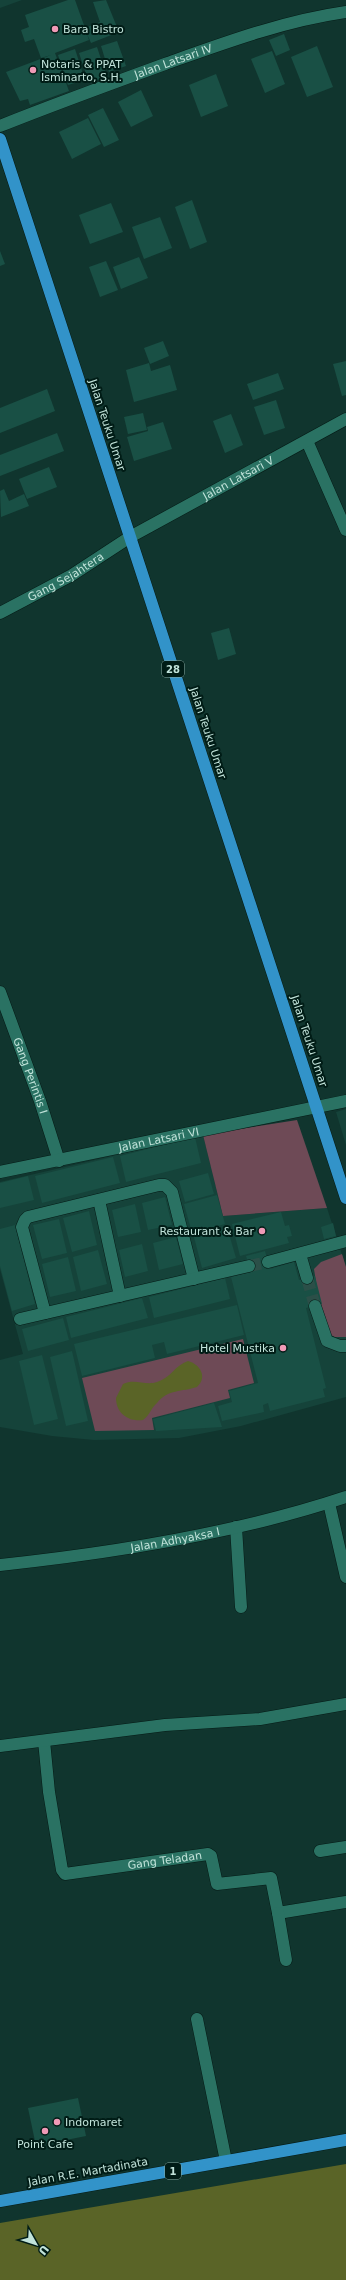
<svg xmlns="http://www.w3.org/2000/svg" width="346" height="2280" viewBox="0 0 346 2280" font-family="'DejaVu Sans',sans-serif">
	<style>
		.built { fill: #15433a }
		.green { fill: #6e4a56 }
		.water { fill: #5a6427 }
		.building { fill: #195045 }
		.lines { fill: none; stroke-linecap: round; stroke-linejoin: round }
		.minor-tunnel { stroke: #2b4f48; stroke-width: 12; stroke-dasharray: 12 6; stroke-linecap: butt }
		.minor-casing { stroke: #051b16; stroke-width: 13 }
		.highway-casing { stroke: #051b16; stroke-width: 13 }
		.minor { stroke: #2a7263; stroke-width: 12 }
		.highway { stroke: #3293c9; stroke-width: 12 }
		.poi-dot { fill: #f09ab7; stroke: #001c16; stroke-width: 1.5 }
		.labels { text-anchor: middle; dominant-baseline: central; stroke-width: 4; stroke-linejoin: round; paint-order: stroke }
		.shield { fill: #001c16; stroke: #87a79f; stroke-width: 1 }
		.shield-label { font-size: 10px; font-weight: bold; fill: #c1e3da }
		.poi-label { font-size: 11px; fill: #c1e3da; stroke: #001c16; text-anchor: start }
		.street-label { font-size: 11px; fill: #c1e3da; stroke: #001c16 }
	</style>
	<rect width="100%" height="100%" fill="#10352e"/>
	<g class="built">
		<path d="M0 0H22L0 8Z"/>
		<path d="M346 1109V1145L336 1112Z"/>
		<path d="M203 1135 223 1216 327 1208 346 1267V1397L241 1426 179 1438 94 1440 52 1436 0 1427V1360L23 1354 0 1269V1182Z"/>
	</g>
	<g class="green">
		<path d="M297 1120 327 1208 223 1216 203 1135Z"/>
		<path d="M342 1254 346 1267V1337H335L329 1334 318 1295 314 1269 321 1262Z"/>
		<path d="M243 1339 254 1383 228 1390 230 1398 152 1418 154 1430 95 1431 82 1378Z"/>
	</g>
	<g class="water">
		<path d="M188 1361C200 1364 208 1377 197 1387 182 1392 168 1389 157 1403 151 1408 150 1415 143 1420 128 1422 116 1413 116 1398L123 1384C135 1378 145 1386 157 1382 171 1378 175 1365 188 1361Z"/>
		<path d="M346 2164V2280H0V2223Z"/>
	</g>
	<g class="building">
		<path d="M68 0H75L85 28 100 22 93 2 106 0 119 32 91 43 87 34 89 40 55 53 69 91 30 105 28 99 20 101 6 72 51 55 41 58 34 39 25 42 21 30 29 27 25 15Z"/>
		<path d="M284 34 290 50 276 56 269 40Z"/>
		<path d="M117 41 126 66 109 72 101 46Z"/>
		<path d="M317 46 333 87 307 97 291 57Z"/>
		<path d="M97 47 107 77 89 83 79 53Z"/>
		<path d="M75 49 85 80 68 85 58 55Z"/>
		<path d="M272 51 285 84 265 93 251 59Z"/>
		<path d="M216 74 228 106 201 117 189 85Z"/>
		<path d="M141 90 153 116 131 127 118 102Z"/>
		<path d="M103 108 119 140 104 147 88 115Z"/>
		<path d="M88 118 101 144 72 159 59 132Z"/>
		<path d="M192 200 207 242 190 249 175 207Z"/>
		<path d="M111 203 123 232 90 244 79 215Z"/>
		<path d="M160 217 172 248 144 259 132 227Z"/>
		<path d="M0 251 5 264 0 266Z"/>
		<path d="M139 257 148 278 121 289 113 267Z"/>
		<path d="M106 261 118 290 100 297 89 267Z"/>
		<path d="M163 341 169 356 150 364 144 348Z"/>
		<path d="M346 361V395L342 396 333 364Z"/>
		<path d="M149 363 151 371 170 365 177 390 134 402 126 370Z"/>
		<path d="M278 373 284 389 253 400 247 384Z"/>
		<path d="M47 389 55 411 0 433V408Z"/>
		<path d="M276 400 285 428 264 435 254 407Z"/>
		<path d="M143 413 147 430 128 434 124 417Z"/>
		<path d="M231 414 243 445 225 453 213 421Z"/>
		<path d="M163 422 172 449 134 461 127 437 148 431 147 427Z"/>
		<path d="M57 433 64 451 0 476V455Z"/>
		<path d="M49 467 57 487 27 499 19 479Z"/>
		<path d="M4 489 9 501 24 494 29 506 1 517 0 491Z"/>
		<path d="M229 628 236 654 218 660 211 633Z"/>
		<path d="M195 1137 201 1163 126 1182 120 1156Z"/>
		<path d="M113 1157 120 1183 42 1203 35 1176Z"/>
		<path d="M208 1173 214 1194 185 1202 179 1181Z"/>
		<path d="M28 1176 34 1200 0 1208V1183Z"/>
		<path d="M217 1195 225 1224 192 1233 184 1204Z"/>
		<path d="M165 1197 172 1225 148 1230 142 1203Z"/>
		<path d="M135 1204 141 1232 118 1237 112 1210Z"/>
		<path d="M89 1211 97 1245 72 1252 63 1218Z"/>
		<path d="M281 1212 285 1226 289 1225 292 1236 287 1237 289 1243 240 1256 232 1224Z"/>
		<path d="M59 1219 67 1253 42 1259 33 1225Z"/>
		<path d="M333 1223 336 1236 324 1239 321 1227Z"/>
		<path d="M15 1225 35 1304 12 1311 0 1266V1229Z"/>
		<path d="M227 1227 236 1258 202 1268 194 1237Z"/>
		<path d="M176 1237 183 1264 159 1270 153 1243Z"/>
		<path d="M142 1244 148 1271 125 1277 119 1250Z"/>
		<path d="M98 1250 107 1284 81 1291 73 1257Z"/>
		<path d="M265 1251 270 1269 294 1262 299 1280 315 1276 322 1304 306 1308 326 1388 323 1389 325 1397 270 1411 268 1403 263 1405 264 1412 222 1421 218 1406 232 1402 229 1391 258 1383 231 1277 251 1272 246 1256Z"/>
		<path d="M68 1257 76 1291 50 1297 42 1264Z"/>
		<path d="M225 1278 230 1299 154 1318 149 1297Z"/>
		<path d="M142 1298 148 1318 71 1338 66 1317Z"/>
		<path d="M237 1305 244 1335 167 1354 164 1342 152 1345 155 1358 82 1376 74 1344Z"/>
		<path d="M63 1318 69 1340 28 1351 22 1329Z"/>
		<path d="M72 1351 88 1421 66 1426 50 1357Z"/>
		<path d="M42 1355 58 1419 34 1425 19 1361Z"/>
		<path d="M214 1403 222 1427 156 1431 153 1419Z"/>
		<path d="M78 2098 86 2136 36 2146 28 2108Z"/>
	</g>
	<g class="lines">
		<g class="minor-tunnel">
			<path d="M249 1266 268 1262"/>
			<path d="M307 1278 315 1306"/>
		</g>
		<defs>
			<g id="minor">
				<path id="s1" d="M0 126C55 104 110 84 165 64 224 43 283 21 346 12"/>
				<path d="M307 441 346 530"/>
				<path id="s2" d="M0 613 72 575 130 537 346 419"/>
				<path id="s3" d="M0 992 40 1101 59 1161"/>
				<path id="s4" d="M0 1172 346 1101"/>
				<path d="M99 1200 120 1296"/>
				<path d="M300 1254 307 1278"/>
				<path d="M268 1262 346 1241"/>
				<path d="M315 1306 327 1341 340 1346H346"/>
				<path d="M45 1313 22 1227 25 1220 28 1217 159 1185H165L172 1192 194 1279"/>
				<path d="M20 1319 249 1266"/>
				<path d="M329 1503 346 1577"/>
				<path d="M236 1527 241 1607"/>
				<path id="s5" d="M0 1565C113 1553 238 1533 346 1497"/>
				<path id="s6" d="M44 1741 49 1792 62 1870 65 1874 208 1854 211 1856 217 1884 271 1878 278 1913 346 1902"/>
				<path d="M0 1746 165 1725 260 1719 346 1704"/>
				<path d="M320 1851 346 1847"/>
				<path d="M278 1913 286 1960"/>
				<path d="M197 2019 226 2161"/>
			</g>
			<g id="highway">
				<path d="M0 139 346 1198"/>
				<path d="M0 2201 346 2140"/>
			</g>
		</defs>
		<use href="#minor" class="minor-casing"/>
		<use href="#highway" class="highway-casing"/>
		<use href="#minor" class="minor"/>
		<use href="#highway" class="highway"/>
	</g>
	<g class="poi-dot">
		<circle cx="55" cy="29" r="4"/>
		<circle cx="33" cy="70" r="4"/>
		<circle cx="262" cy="1231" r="4"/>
		<circle cx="283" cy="1348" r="4"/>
		<circle cx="57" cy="2122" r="4"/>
		<circle cx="45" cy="2131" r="4"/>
	</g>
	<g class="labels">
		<g class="shield">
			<rect x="162" y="661" width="22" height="16" rx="3"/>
			<rect x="165" y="2163" width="16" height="16" rx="3"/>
		</g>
		<g class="shield-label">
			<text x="173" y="669">28</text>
			<text x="173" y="2171">1</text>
		</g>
		<g class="poi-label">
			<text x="63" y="29">Bara Bistro</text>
			<text x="41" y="64">Notaris &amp; PPAT<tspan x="41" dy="13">Isminarto, S.H.</tspan></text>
			<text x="254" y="1231" text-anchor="end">Restaurant &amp; Bar</text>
			<text x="275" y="1348" text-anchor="end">Hotel Mustika</text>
			<text x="65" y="2122">Indomaret</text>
			<text x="45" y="2144" text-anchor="middle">Point Cafe</text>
		</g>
		<g class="street-label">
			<text stroke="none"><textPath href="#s1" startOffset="185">Jalan Latsari IV</textPath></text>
			<text transform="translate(107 425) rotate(72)">Jalan Teuku Umar</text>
			<text stroke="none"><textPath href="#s2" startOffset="274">Jalan Latsari V</textPath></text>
			<text stroke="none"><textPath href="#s2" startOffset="75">Gang Sejahtera</textPath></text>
			<text transform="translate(208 733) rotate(72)">Jalan Teuku Umar</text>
			<text transform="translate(309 1041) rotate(72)">Jalan Teuku Umar</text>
			<text stroke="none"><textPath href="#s3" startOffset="89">Gang Perintis I</textPath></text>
			<text stroke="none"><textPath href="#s4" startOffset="162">Jalan Latsari VI</textPath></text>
			<text stroke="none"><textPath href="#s5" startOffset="177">Jalan Adhyaksa I</textPath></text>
			<text stroke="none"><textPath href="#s6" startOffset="236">Gang Teladan</textPath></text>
			<text transform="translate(88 2172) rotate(-10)">Jalan R.E. Martadinata</text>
		</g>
	</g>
	<g transform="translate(36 2244) rotate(129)" stroke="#001c16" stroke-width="3" paint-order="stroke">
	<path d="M0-3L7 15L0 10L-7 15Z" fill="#c1e3da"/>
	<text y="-6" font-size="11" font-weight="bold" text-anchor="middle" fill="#c1e3da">U</text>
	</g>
</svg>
